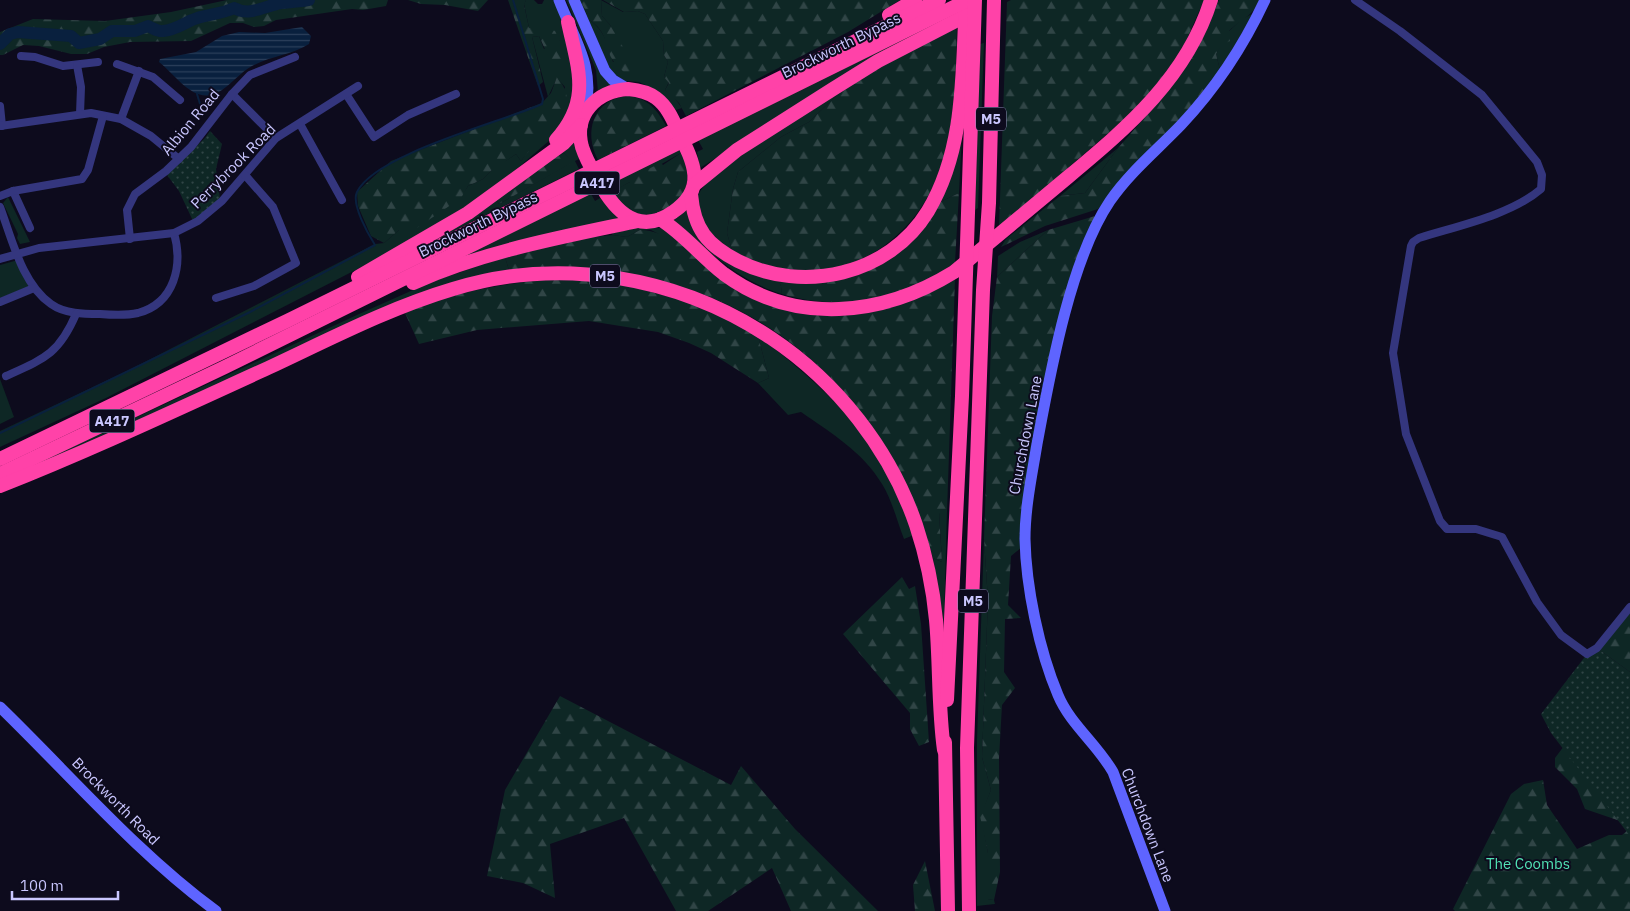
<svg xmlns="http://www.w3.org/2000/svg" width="1630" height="911" viewBox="0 0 1630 911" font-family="'IBM Plex Sans',sans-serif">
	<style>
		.grass { fill: #0e2725 }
		.forest { fill: url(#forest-firs) }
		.park { fill: url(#park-dots) }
		.water { fill: url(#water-rules) }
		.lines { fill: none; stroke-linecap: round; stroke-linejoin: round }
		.stream { stroke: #09203e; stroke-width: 2 }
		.river { stroke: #09203e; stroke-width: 12 }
		.street { stroke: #34367e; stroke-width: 8 }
		.secondary { stroke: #5e64ff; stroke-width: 11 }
		.highway { stroke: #ff42a8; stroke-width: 14 }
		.labels { text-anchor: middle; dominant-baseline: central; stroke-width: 4; stroke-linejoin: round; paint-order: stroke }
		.shield { fill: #0d0b1d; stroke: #918fbb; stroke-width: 1 }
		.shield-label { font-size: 14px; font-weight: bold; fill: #cac7ff }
		.street-label { font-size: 15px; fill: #cac7ff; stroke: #0d0b1d }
		.park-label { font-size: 15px; fill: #51e2b5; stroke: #0d0b1d }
	</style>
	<defs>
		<pattern id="forest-firs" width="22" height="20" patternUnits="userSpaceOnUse" patternTransform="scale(1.25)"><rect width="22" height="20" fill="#0e2725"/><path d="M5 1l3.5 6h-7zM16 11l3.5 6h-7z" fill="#304546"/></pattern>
		<pattern id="park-dots" width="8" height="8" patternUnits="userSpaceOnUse" patternTransform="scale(1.25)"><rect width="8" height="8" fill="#0e2725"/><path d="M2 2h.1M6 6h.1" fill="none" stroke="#304546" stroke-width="1.8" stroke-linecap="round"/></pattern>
		<pattern id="water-rules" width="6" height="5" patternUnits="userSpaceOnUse" patternTransform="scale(1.25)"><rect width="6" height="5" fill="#09203e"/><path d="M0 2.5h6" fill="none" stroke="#2c3f5b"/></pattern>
	</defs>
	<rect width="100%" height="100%" fill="#0d0b1d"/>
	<g class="grass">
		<path d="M526 0H534L538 4H542L544 0H556L574 59 575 102 558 133 512 173 464 208 381 257 106 398 0 447V431L133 368 375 244 384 243 399 230 460 198 468 186 483 179 492 170 516 154 521 161 530 147 546 134 565 87 557 78 548 97 532 37 539 36 544 49 560 41 529 28 524 4Z"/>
		<path d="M566 0H570L613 85 598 93 596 70Z"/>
		<path d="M579 0 585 9 588 19C604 29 608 44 613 62L626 56 610 25 602 16 601 0 623 12 638 11 645 14 663 41 664 55 668 62 664 77 669 82 665 90 673 96 682 108 676 110 656 90 639 82 625 81 611 72Z"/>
		<path d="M957 12 877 56 700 168 697 152 703 149 698 140Z"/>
		<path d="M1254 13 1220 70 1216 54 1229 31 1242 19Z"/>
		<path d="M984 43 978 208 975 210 980 44Z"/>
		<path d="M878 66 835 97 809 122 781 137 738 172 733 189 727 233 732 250C717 240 694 220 697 199 700 170 848 85 878 66Z"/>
		<path d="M962 134 959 193 936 204Z"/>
		<path d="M576 140 581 158 575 161 579 169 413 251 495 197 499 204 572 162 564 153 537 168Z"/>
		<path d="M1118 148 1085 193 1060 196Z"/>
		<path d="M679 150 681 153 616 190 630 208 638 214 628 211 611 193 613 191 609 183Z"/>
		<path d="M590 192 595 201 600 198 620 220 443 265Z"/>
		<path d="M8 197 30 242 20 244 17 238 18 234 3 203Z"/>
		<path d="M686 210 697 232 780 279 782 294C739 281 706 250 673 220Z"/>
		<path d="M645 227 662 228 677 238 664 237 651 230H640L627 237 612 235 614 229Z"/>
		<path d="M1048 230 997 277 998 256 1020 242Z"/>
		<path d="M505 257 509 270 489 273 120 431 16 473 359 314 431 282Z"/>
		<path d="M18 260 31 286 0 298V265Z"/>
		<path d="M758 336C812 377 867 425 896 488 903 503 908 520 914 535L904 539C897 521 892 500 882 484 863 452 831 433 801 412L788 415 758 383 769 378Z"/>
		<path d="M0 379 14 417 0 424Z"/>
		<path d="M939 512H947L944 622 933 558 942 562Z"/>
		<path d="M984 539 988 600 982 757 991 790 981 816 988 853V899L994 900 995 904 977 906V739Z"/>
	</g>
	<g class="forest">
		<path d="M227 0H388L386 6 363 10 352 9 276 20 264 26 254 27 243 23H230L191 41 130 42 104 47 87 54H71L39 46 23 45 3 55H0V32L33 19 105 21 171 12Z"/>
		<path d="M408 0H488L478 11 445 5 421 4Z"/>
		<path d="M508 0H526L524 5 529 28 544 27 555 31 560 41 564 62 559 68 553 67 539 36 532 37 543 82 538 86Z"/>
		<path d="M579 0H601L602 16 610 25 639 74H626C622 70 617 66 614 62 603 46 610 33 588 19L585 9Z"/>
		<path d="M603 0H900L848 32 686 116 679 103 665 90 669 83 664 77 668 62 664 55 663 41 645 14 638 11 624 12Z"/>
		<path d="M1011 0H1204L1182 50 1142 104 999 227 1007 2Z"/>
		<path d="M1219 0H1260C1253 16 1241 19 1229 31L1230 41 1222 45 1216 54 1220 70 1184 115 1098 209 1045 226 1001 247 1006 239 1060 196 1085 193 1118 148 1174 84 1206 31Z"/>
		<path d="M957 25C955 102 956 190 889 242 874 254 854 264 835 268 798 274 764 269 732 250L727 233 733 189 738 172 781 137 809 122 835 97 878 66Z"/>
		<path d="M557 77C588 114 539 134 521 161L516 154 506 161 503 171 492 170 483 179 468 186 461 198 411 232 399 230 384 243 371 236 358 206 357 192 391 161 542 103 551 93Z"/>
		<path d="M628 96C648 98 657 110 666 126L598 160C583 132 593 99 628 96Z"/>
		<path d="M564 153 573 162 499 204 495 197 537 168Z"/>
		<path d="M681 153C695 179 686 207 656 213 649 215 643 216 637 213 628 208 622 198 615 190L630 182 629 178 661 163 663 165Z"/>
		<path d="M959 193 955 262C908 300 840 312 782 294L780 279 867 267 936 204Z"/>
		<path d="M1095 216 1073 277 1022 547 1011 556 1008 605 1021 618 1005 619 1004 672 1015 688 1002 705 999 758 1000 872 994 900 988 899V853L980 816 991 790 982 757 988 600 984 539 992 316 997 277 1048 230Z"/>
		<path d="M640 230C654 230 664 237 677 238L750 294 875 311 898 305 922 296 955 278 947 512 939 513 942 562 933 558C877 361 713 250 509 270L505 257 585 238 612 235 627 237Z"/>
		<path d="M567 278 621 284 699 305 758 336 769 378 758 383 711 353 689 343 658 332 589 321 477 330 419 344 405 313C457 290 511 282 567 278Z"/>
		<path d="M902 577 909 589 915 586 921 624 929 742 919 746 910 729V713L843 634Z"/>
		<path d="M1630 607V672L1597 648Z"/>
		<path d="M560 696 731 785 741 766 795 829 878 911H791L772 868 708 911H676L624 818 550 844 555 898 523 883 487 876 505 790Z"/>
		<path d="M1564 746 1630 772V911H1455L1453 909 1511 794 1524 784 1543 780 1547 805 1577 849 1609 835H1622L1629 829 1626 823 1585 809 1577 789 1555 767V758Z"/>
		<path d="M925 861 935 911H915L913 885Z"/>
	</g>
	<g class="park">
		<path d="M210 131 222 144 216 169 220 199 193 221 179 191 167 175 205 138Z"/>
		<path d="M1597 648 1630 672V836L1551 733 1541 714 1587 654Z"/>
	</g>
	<path class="water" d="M302 27 311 36 309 44C292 55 270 56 252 66 241 72 232 83 222 90 196 108 178 77 159 62L160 59 196 52 222 36 239 32 265 33Z"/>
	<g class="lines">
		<g class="stream">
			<path d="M197 94 200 104"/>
			<path d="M0 433 250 312 375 245C368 234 351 204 357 192 375 154 502 122 542 104L543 99 513 0"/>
		</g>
		<path class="river" d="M0 44 10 34 18 32 71 36 79 43 100 39 112 31H135L148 26C153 28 158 32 163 31 174 30 183 24 192 20 204 14 220 15 234 8 250 17 264 6 281 3 290 2 300 2 309 0"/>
		<g class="street">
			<path d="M1355 0 1400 31 1482 95 1537 162 1542 175 1541 189C1511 215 1457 226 1419 238L1413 242 1411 246 1393 353 1406 434 1440 521 1447 529H1476L1502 537 1537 602 1561 635 1587 654 1597 648 1630 607"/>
			<path d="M21 56 35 57 63 66 98 62"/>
			<path d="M117 64 153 77 180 100"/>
			<path d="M77 65 81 87 80 114"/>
			<path d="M232 94 276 138"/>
			<path d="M346 94 374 137 408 115 456 94"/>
			<path d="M0 106 2 126"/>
			<path d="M121 119 139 71"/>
			<path d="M300 124 342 200"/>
			<path d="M0 126 91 113 121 119 151 136 179 159"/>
			<path d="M13 191 30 228"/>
			<path d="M0 196 13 191 82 179 88 170 103 116"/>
			<path d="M0 207C12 239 22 284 51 304 65 314 84 314 100 314 112 315 125 316 138 313 175 303 183 265 174 233"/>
			<path d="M130 239 127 210 135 194 166 171 191 147 232 94 250 75 295 57"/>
			<path d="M0 259 39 248 174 233 198 221 222 201 276 138 358 86"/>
			<path d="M216 298 254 286 296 263 273 207 245 175"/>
			<path d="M0 302 34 288"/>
			<path d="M6 376C44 359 59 354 76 314"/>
		</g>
		<g class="secondary">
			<path d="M559 0C574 39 596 68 585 111"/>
			<path d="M574 0 605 71 613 80 628 89"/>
			<path d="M0 707C71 776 136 852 216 911"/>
			<path d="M1165 911 1113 772C1097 744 1070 724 1058 695 1039 650 1026 587 1025 539 1025 507 1032 475 1037 444 1050 374 1070 260 1110 201 1130 172 1157 150 1181 125 1215 89 1244 45 1265 0"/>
		</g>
		<g class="highway">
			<path d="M889 15 915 0"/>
			<path d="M628 89C638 90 648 92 656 98 668 107 673 120 679 133 694 163 707 189 673 212 635 239 610 205 595 174 590 166 585 156 582 147 573 114 597 91 628 89Z"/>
			<path d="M556 140C592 100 578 69 568 22"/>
			<path d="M694 185 737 150 833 89 878 61 971 13"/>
			<path d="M691 194C694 229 707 245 738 261 803 294 889 275 928 211 966 148 962 70 966 0"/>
			<path d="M660 219C684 234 702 257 724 274 795 326 883 316 954 272 992 240 1030 209 1068 177 1128 127 1187 77 1211 0"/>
			<path d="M358 277 468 213 564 143 581 125"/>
			<path d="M413 283C485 251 562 237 638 221"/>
			<path d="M0 459 289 320 939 0"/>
			<path d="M0 474 225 367 968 0"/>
			<path d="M0 486C91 450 178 409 268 368 328 340 389 308 453 289 560 256 678 276 771 338 837 382 890 449 916 525 926 555 933 588 936 620 940 663 938 707 944 750"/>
			<path d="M947 700 962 396 975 0"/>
			<path d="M945 742 948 911"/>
			<path d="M969 911 967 748 983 290 989 203 994 0"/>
		</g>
	</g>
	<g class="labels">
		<g class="shield">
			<rect x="976" y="107.5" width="30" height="23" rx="4"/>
			<rect x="574.5" y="171.5" width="45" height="23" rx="4"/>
			<rect x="590" y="264.5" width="30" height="23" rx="4"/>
			<rect x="89.5" y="409.5" width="45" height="23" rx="4"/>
			<rect x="958" y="589.5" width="30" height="23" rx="4"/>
		</g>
		<g class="shield-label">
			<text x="991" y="119">M5</text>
			<text x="597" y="183">A417</text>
			<text x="605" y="276">M5</text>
			<text x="112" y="421">A417</text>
			<text x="973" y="601">M5</text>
		</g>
		<g class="street-label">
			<text transform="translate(841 45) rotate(-26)">Brockworth Bypass</text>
			<text transform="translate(190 122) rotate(-50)">Albion Road</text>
			<text transform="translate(233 166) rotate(-45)">Perrybrook Road</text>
			<text transform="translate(478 224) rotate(-26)">Brockworth Bypass</text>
			<text transform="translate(1025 435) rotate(-79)">Churchdown Lane</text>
			<text transform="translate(116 801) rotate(45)">Brockworth Road</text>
			<text transform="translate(1148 825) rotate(69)">Churchdown Lane</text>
		</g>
		<g class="park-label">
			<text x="1528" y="863">The Coombs</text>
		</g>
	</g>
	<path d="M12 891v8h106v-8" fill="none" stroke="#cac7ff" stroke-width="2.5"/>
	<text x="20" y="891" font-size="15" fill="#cac7ff" stroke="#0d0b1d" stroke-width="4" paint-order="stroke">100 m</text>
</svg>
